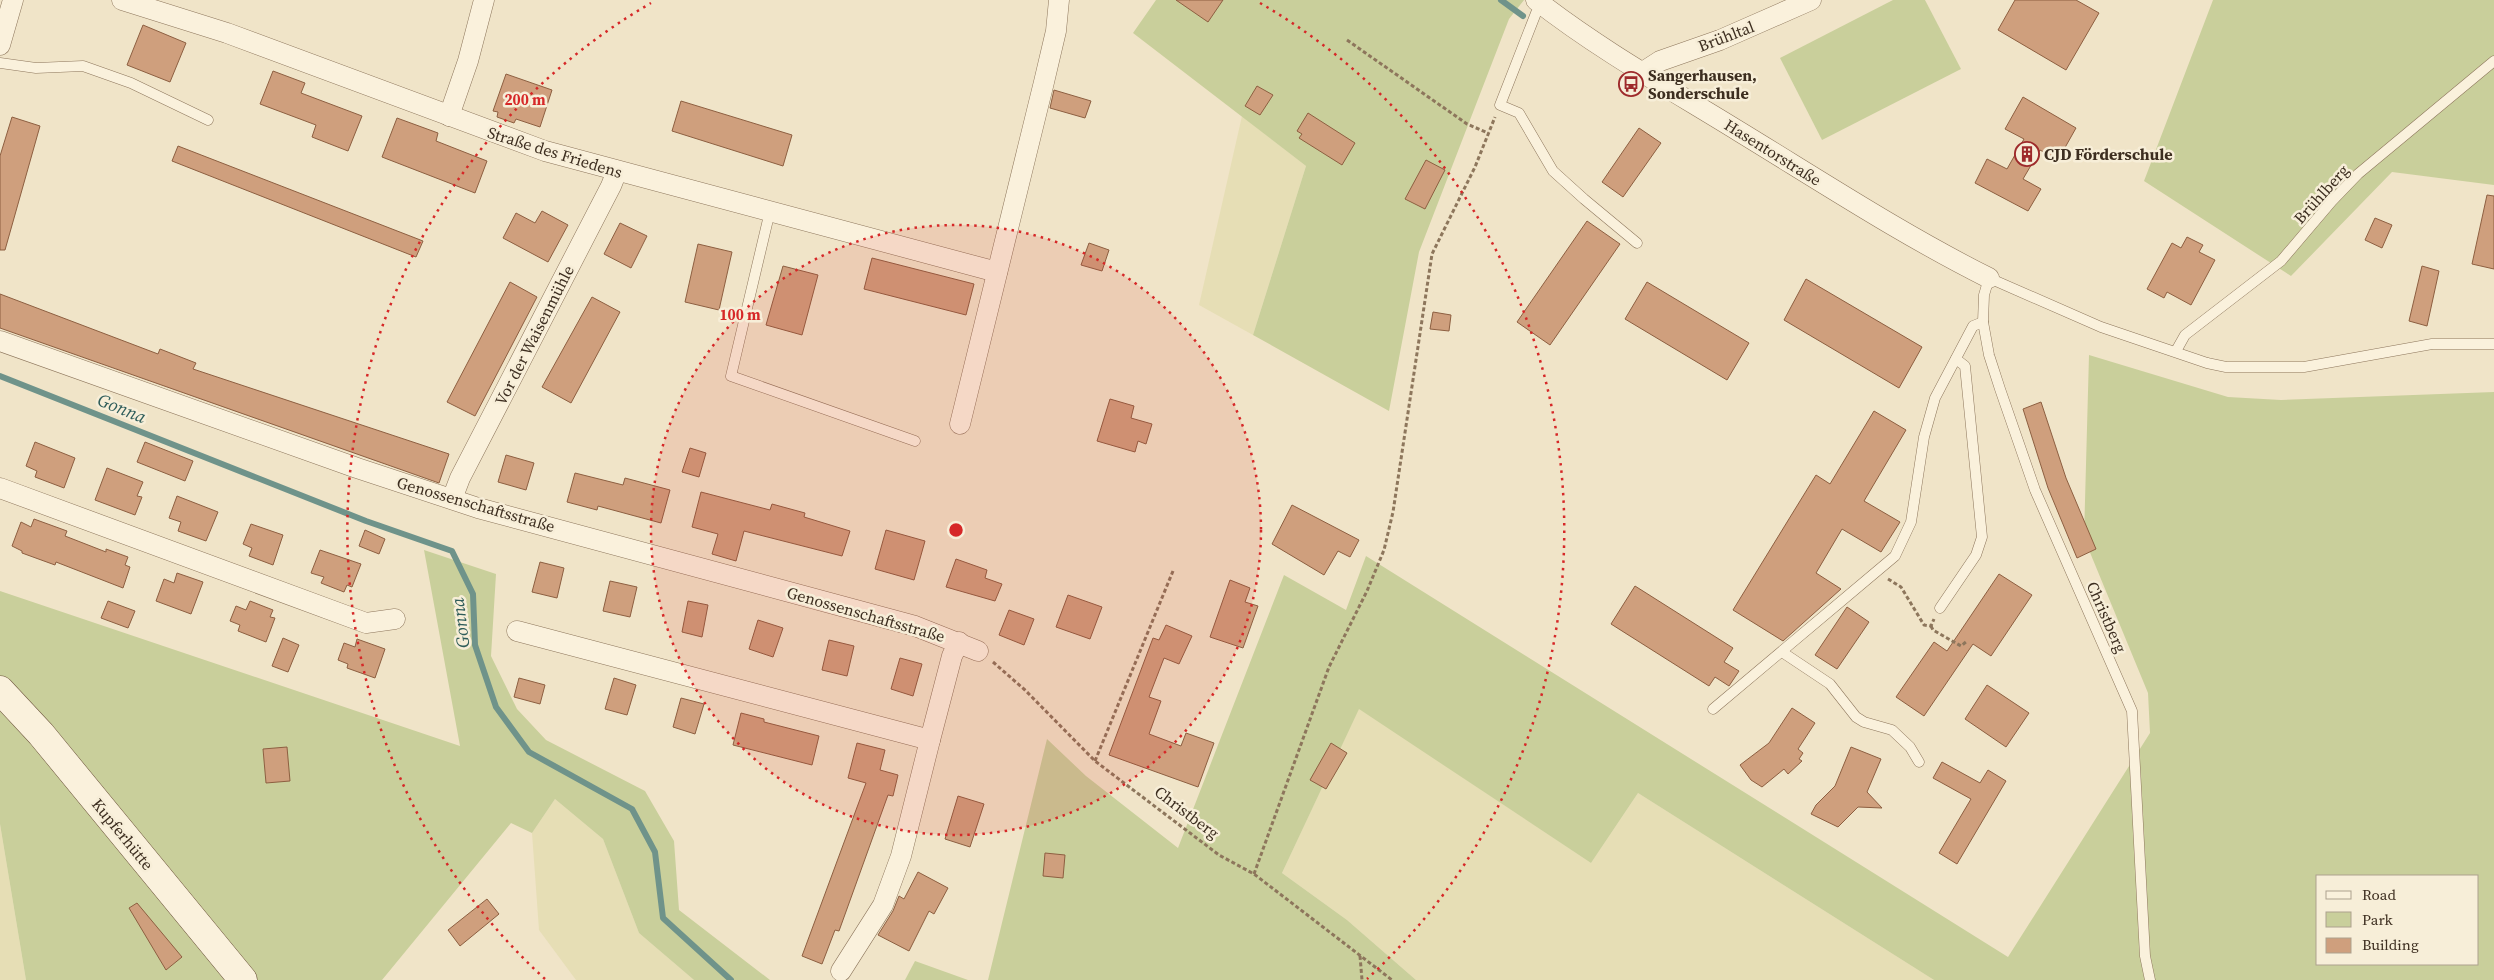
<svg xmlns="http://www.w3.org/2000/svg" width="2494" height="980" viewBox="0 0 2494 980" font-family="'Source Serif 4',serif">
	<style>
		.farmland { fill: #e6deb5 }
		.green { fill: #c9cf9b; fill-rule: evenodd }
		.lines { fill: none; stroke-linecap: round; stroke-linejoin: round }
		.stream { stroke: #6f938a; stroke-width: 6 }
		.building { fill: #cf9f7d; stroke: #8d5f41 }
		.service-casing { stroke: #8d765c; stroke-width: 11 }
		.minor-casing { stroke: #8d765c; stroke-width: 21 }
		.secondary-casing { stroke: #6f573f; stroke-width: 29 }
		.path { stroke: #8d765c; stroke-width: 3; stroke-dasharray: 4 2.5; stroke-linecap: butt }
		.service { stroke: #faf1dc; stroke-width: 10 }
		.minor { stroke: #faf1dc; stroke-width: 20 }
		.secondary { stroke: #faf1dc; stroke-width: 28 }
		.ring { fill: none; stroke: #d62828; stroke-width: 2.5; stroke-dasharray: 2.5 5 }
		.labels { text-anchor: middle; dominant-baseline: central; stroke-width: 5; stroke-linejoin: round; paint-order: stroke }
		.street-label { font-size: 16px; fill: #3d2e20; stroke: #f7eed8 }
		.poi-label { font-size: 16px; font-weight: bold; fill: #3d2e20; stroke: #f7eed8; text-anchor: start }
		.water-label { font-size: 18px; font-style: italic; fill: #2f5d5a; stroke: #f7eed8 }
		.centre { fill: #d62828; stroke: #f7eed8; stroke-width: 2.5 }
		.ring-label { font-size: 15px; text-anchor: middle; font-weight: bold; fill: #d62828; stroke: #f7eed8; stroke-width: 5; stroke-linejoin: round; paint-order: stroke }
	</style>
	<rect width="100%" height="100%" fill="#f0e4c8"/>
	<g class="farmland">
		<path d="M1242 116 1306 166 1253 335 1199 305Z"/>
		<path d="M1359 708 1591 863 1638 793 1934 980H1416L1347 920 1282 873Z"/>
		<path d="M555 799 603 839 639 933 694 980H576L539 930 532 833Z"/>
		<path d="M0 824 26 980H0Z"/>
	</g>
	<g class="green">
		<path d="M1156 0H1524L1509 19 1419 252 1389 411 1253 335 1306 166 1133 33Z"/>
		<path d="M1893 0H1925L1961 69 1822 140 1780 58Z"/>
		<path d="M2213 0H2494V185L2392 172 2291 276 2144 181Z"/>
		<path d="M2089 355 2228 397 2281 400 2494 392V980H1934L1638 793 1591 863 1359 709 1282 873 1347 920 1416 980H988L1047 739 1086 776 1178 848 1284 575 1346 610 1366 556 2008 957 2150 733 2148 693 2084 538ZM2318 876H2478V964H2318Z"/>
		<path d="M424 550 496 574 491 656 517 709 546 740 645 791 674 841 679 910 770 980H694L639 933 603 839 555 799 532 833 511 823 382 980H26L0 824V591L460 746Z"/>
		<path d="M915 961 968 980H905Z"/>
	</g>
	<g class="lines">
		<g class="stream">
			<path d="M1501 0 1523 16"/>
			<path d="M0 376 366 521 452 551 473 594 475 645 496 707 529 752 632 809 655 852 663 918 731 980"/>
		</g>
	</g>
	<g class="building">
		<path d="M1176 0H1223L1208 22Z"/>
		<path d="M2015 0H2076L2099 13 2066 70 1998 30Z"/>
		<path d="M143 25 186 43 170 82 127 65Z"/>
		<path d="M273 71 305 83 301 93 362 116 348 151 312 137 316 125 260 104Z"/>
		<path d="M506 74 552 90 540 127 516 119 514 123 497 117 498 112 493 111Z"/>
		<path d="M1257 86 1273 95 1260 115 1245 106Z"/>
		<path d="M1054 90 1091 101 1085 118 1050 108Z"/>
		<path d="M2023 97 2076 128 2058 160 2040 150 2023 179 2041 189 2028 211 1975 183 1987 159 2007 169 2024 139 2005 129Z"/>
		<path d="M681 101 792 135 783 166 672 131Z"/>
		<path d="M1308 113 1355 143 1342 165 1299 138 1302 134 1297 131Z"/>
		<path d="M12 117 40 126 5 250H0V156Z"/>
		<path d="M397 118 438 133 436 141 487 161 475 193 382 157Z"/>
		<path d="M1639 128 1661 143 1623 197 1602 182Z"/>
		<path d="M178 146 423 241 416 257 172 161Z"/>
		<path d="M1426 160 1445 170 1425 209 1405 199Z"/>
		<path d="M2487 195 2494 196V269L2472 264Z"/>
		<path d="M542 211 568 225 548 262 503 238 516 213 535 223Z"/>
		<path d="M2375 218 2392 225 2382 248 2365 240Z"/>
		<path d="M1587 221 1620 244 1550 345 1517 322Z"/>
		<path d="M620 223 647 236 631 268 604 254Z"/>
		<path d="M2187 237 2203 245 2199 252 2215 260 2191 305 2167 292 2164 298 2147 289 2172 243 2181 248Z"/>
		<path d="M1089 243 1109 250 1102 271 1081 265Z"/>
		<path d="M698 244 732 252 719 310 685 302Z"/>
		<path d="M872 258 974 284 966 315 864 289Z"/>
		<path d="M783 266 818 275 802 335 766 325Z"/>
		<path d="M2422 266 2439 271 2427 326 2409 321Z"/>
		<path d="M1806 279 1922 347 1899 388 1784 320Z"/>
		<path d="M510 282 537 297 475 416 447 402Z"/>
		<path d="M1647 282 1749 343 1727 380 1625 319Z"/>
		<path d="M0 294 158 354 160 349 196 363 193 369 449 454 439 483 0 328Z"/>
		<path d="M592 297 620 312 571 403 542 387Z"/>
		<path d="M1433 312 1451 315 1449 331 1430 329Z"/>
		<path d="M1110 399 1134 406 1131 418 1152 424 1146 444 1138 441 1135 452 1097 441Z"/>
		<path d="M2041 402 2066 478 2096 549 2077 558 2048 488 2023 409Z"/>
		<path d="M1874 411 1906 430 1864 501 1900 522 1881 552 1842 529 1816 573 1841 589 1783 641 1733 610 1816 475 1830 484Z"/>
		<path d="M35 442 75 458 64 488 35 477 37 471 26 466Z"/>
		<path d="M145 442 193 461 185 481 137 462Z"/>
		<path d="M690 448 706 453 699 477 682 472Z"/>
		<path d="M506 455 534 463 526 490 498 482Z"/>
		<path d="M107 468 143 482 137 496 142 497 135 515 95 500Z"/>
		<path d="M575 473 623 485 625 478 670 490 661 523 598 506 597 510 567 502Z"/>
		<path d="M701 492 770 510 772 504 805 513 804 517 850 531 842 556 744 531 736 561 712 554 718 534 692 527Z"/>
		<path d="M177 496 218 512 206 541 178 531 181 522 169 518Z"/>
		<path d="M1292 505 1359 540 1350 557 1338 551 1324 575 1272 544Z"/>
		<path d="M34 519 67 531 65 536 106 552V549L128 557 125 565 130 567 123 588 56 562 55 565 22 553V551L12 546 21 522 31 527Z"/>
		<path d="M251 524 283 535 273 565 249 556 252 548 243 544Z"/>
		<path d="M365 530 385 539 379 554 359 546Z"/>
		<path d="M886 530 925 541 914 580 875 569Z"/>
		<path d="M320 550 361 564 352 587 347 585 344 592 321 583 324 577 311 573Z"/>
		<path d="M956 559 987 570 985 578 1002 584 995 601 946 587Z"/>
		<path d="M540 562 564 568 557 598 532 592Z"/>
		<path d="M177 573 203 582 191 614 156 601 164 579 174 583Z"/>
		<path d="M1999 574 2032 595 1991 656 1973 644 1924 716 1896 697 1934 642 1947 651Z"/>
		<path d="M1230 580 1250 588 1245 602 1258 606 1243 648 1210 637Z"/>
		<path d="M610 581 637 587 630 617 603 611Z"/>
		<path d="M1635 586 1733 648 1724 662 1739 671 1729 686 1715 677 1709 686 1611 624Z"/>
		<path d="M1068 595 1102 607 1090 639 1056 627Z"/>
		<path d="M108 601 135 611 128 628 101 618Z"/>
		<path d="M250 601 273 610 270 617 275 618 266 642 238 631 240 625 230 621 236 606 246 610Z"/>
		<path d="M688 601 708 605 702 637 682 632Z"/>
		<path d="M1847 607 1869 622 1837 669 1815 655Z"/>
		<path d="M1009 610 1034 619 1024 645 999 635Z"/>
		<path d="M758 620 783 628 773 657 749 649Z"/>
		<path d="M1166 625 1192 636 1179 664 1164 658 1149 697 1161 701 1149 734 1181 746 1186 733 1214 743 1198 787 1109 755 1153 638 1159 640Z"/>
		<path d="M283 638 299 645 288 672 272 666Z"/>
		<path d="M357 639 385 649 375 678 347 668 348 664 338 660 344 643 355 647Z"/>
		<path d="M829 640 854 646 847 676 822 670Z"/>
		<path d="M900 658 922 664 913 696 891 689Z"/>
		<path d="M519 678 545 685 540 704 514 697Z"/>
		<path d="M614 678 636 685 627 715 605 709Z"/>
		<path d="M1987 685 2029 713 2006 747 1965 719Z"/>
		<path d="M681 698 704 704 695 734 673 727Z"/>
		<path d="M1792 708 1815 723 1798 749 1803 753 1799 759 1802 761 1788 774 1784 769 1762 787 1751 780 1740 765 1769 743Z"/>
		<path d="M741 713 764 719V722L819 736 812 765 733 745Z"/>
		<path d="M857 743 885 750 880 770 898 775 893 796 888 795 839 931 835 930 822 964 802 956 866 783 848 778Z"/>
		<path d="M1331 743 1347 753 1326 789 1310 780Z"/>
		<path d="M287 747 290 781 266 783 263 749Z"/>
		<path d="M1851 747 1881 759 1867 792 1882 808 1858 807 1838 827 1811 814 1816 805 1835 786Z"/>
		<path d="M1942 762 1980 783 1988 770 2006 781 1957 864 1939 853 1971 799 1933 778Z"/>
		<path d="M958 796 984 804 970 847 945 839Z"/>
		<path d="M1045 853 1065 855 1063 878 1043 876Z"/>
		<path d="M918 872 948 888 934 914 929 911 909 951 878 935 893 911 899 896 904 899Z"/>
		<path d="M487 899 499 914 460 946 448 930Z"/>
		<path d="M137 903 182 957 166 970 129 908Z"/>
	</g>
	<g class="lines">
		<defs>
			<g id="service">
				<path d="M1543 5 1536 13 1500 105 1519 113 1553 171 1584 199 1637 243"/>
				<path d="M0 63 36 68 83 66 131 83 208 120"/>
				<path d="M770 211 731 376 915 441"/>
				<path d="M2176 351 2185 335 2281 261 2332 201 2358 174 2494 61"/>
				<path d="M1940 608 1976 555 1982 537 1965 366 1956 359"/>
				<path d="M1782 652 1830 684 1856 717 1864 722 1892 730 1910 747 1919 762"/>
				<path d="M1713 709 1895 556 1911 522 1924 437 1935 398 1973 326 1983 322"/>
				<path d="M2150 980 2145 956 2132 711 2035 490 2000 389 1989 355 1983 322 1984 295 1989 278 2101 327 2207 363 2226 367H2304L2432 344H2494"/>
			</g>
			<g id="minor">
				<path d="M122 0 227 33 545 151 997 272"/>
				<path d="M1536 0C1600 50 1672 90 1740 132 1822 182 1903 235 1989 278"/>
				<path d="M0 45 13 0"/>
				<path d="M1643 72 1660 61 1720 40 1811 0"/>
				<path d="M449 116 468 61 484 0"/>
				<path d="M0 341 357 468 478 508 915 626 978 651"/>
				<path d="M960 424 1044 82 1056 31 1059 0"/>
				<path d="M0 488 366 623 395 619"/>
				<path d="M452 499 460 478 611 186 617 171"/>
				<path d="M517 631 930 740 952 656 959 642"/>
				<path d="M841 971 883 905 901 856 930 740"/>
			</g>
			<path id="secondary" d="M0 690 41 734 243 980"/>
		</defs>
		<use href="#service" class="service-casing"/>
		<use href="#minor" class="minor-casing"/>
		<use href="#secondary" class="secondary-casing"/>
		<g class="path">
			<path d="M1347 40 1467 124 1488 133"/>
			<path d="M1888 579 1901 587 1924 625 1931 626 1934 619"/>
			<path d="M1931 626 1933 630 1961 646 1967 641"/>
			<path d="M993 662 1025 690 1095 761 1219 855 1254 874 1392 980"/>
			<path d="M1095 761 1173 571"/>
			<path d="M1254 874 1329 667 1367 591 1384 550 1393 512 1432 254 1475 167 1495 117"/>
			<path d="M1360 956 1362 980"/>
		</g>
		<use href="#service" class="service"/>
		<use href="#minor" class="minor"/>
		<use href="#secondary" class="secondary"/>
	</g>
	<circle cx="956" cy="530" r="305" fill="#d62828" fill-opacity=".12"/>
	<g class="ring">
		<circle cx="956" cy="530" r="305"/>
		<path d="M545 979A609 609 0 0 1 651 3M1260 3A609 609 0 0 1 1367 979"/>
	</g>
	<defs>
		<symbol id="bus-ring" viewBox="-11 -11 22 22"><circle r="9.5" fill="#f7eed8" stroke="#9e2a2b" stroke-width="1.5"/><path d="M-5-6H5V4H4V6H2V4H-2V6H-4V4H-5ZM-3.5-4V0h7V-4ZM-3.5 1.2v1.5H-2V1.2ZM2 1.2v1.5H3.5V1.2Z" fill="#9e2a2b"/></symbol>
		<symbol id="building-ring" viewBox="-11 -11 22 22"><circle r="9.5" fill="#f7eed8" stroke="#9e2a2b" stroke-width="1.5"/><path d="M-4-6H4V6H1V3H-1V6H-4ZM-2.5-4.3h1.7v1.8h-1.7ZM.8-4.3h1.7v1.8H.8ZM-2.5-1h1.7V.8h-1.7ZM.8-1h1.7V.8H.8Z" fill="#9e2a2b"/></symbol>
	</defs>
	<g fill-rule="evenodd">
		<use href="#bus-ring" x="1617" y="70" width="28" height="28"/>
		<use href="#building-ring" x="2013" y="140" width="28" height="28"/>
	</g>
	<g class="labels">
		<g class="street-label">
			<text transform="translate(1726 36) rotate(-21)">Brühltal</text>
			<text transform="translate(555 152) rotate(17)">Straße des Friedens</text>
			<text transform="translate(1773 152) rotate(32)">Hasentorstraße</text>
			<text transform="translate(2321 194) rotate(-48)">Brühlberg</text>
			<text transform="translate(534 335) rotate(-63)">Vor der Waisenmühle</text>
			<text transform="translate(476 504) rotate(16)">Genossenschaftsstraße</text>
			<text transform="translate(866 614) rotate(16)">Genossenschaftsstraße</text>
			<text transform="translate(2107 617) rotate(66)">Christberg</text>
			<text transform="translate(1187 812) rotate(37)">Christberg</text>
			<text transform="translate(123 834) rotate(51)">Kupferhütte</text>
		</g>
		<g class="poi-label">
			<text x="1648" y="75">Sangerhausen,<tspan x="1648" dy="18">Sonderschule</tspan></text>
			<text x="2044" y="154">CJD Förderschule</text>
		</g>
		<g class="water-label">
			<text transform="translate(122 408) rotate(22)">Gonna</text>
			<text transform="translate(460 623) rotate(-97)">Gonna</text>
		</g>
	</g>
	<circle cx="956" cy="530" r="8" class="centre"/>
	<g class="ring-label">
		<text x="525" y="105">200 m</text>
		<text x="740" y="320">100 m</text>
	</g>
	<rect x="2316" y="875" width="162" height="90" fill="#f7eed8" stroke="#ada18e"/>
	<rect x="2326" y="891" width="25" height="8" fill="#faf1dc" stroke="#ada18e"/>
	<text x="2362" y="900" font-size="15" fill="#3d2e20">Road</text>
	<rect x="2326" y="912" width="25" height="15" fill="#c9cf9b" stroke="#ada18e"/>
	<text x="2362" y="925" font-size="15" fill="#3d2e20">Park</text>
	<rect x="2326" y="938" width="25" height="15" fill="#cf9f7d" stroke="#ada18e"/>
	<text x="2362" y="950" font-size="15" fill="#3d2e20">Building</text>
</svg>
